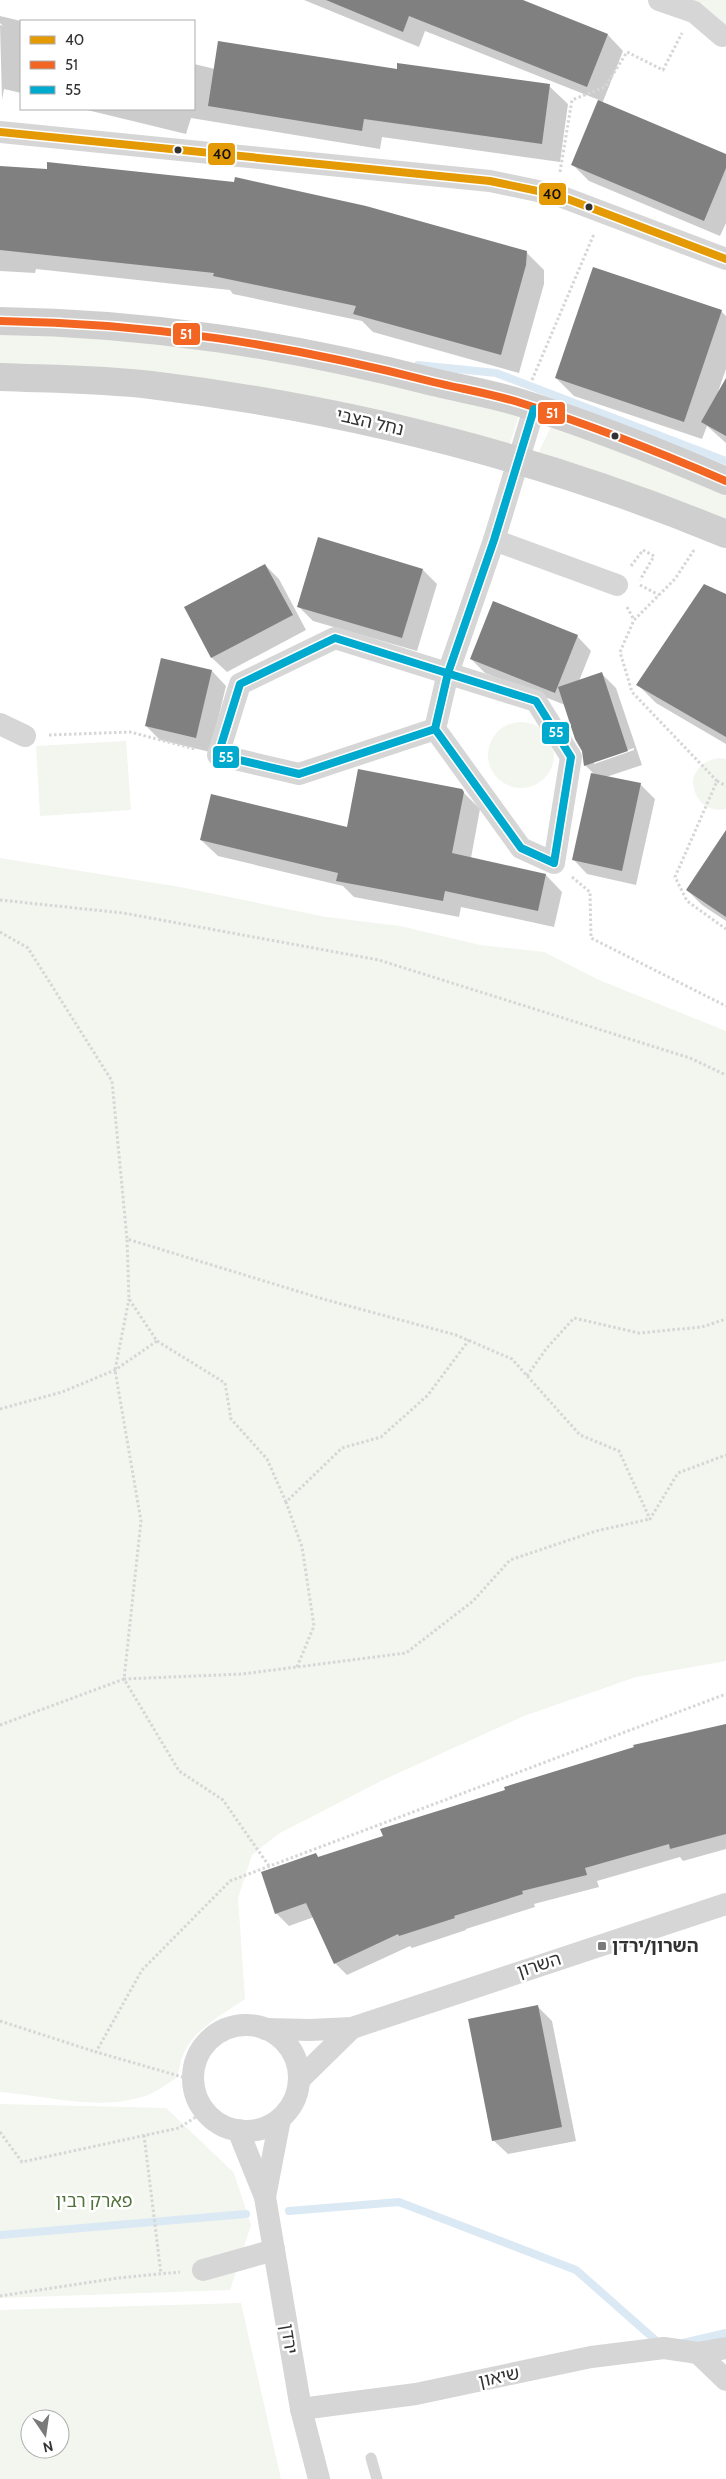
<svg xmlns="http://www.w3.org/2000/svg" width="726" height="2479" viewBox="0 0 726 2479" font-family="Cabin,'Noto Sans Hebrew',sans-serif">
	<style>
		.green { fill: #f2f6ee; fill-rule: evenodd }
		.shadow { fill: #0003; fill-rule: evenodd }
		.lines { fill: none; stroke-linecap: round; stroke-linejoin: round }
		.stream { stroke: #dbe9f4; stroke-width: 8 }
		.building { fill: #808080 }
		.path { stroke: #d6d6d6; stroke-width: 3; stroke-dasharray: 2.5 2.5; stroke-linecap: butt }
		.lane { stroke: #d6d6d6; stroke-width: 11 }
		.street { stroke: #d6d6d6; stroke-width: 22 }
		.secondary { stroke: #cfcfcf; stroke-width: 28 }
		.bus-1-casing { stroke: #fff; stroke-width: 11 }
		.bus-2-casing { stroke: #fff; stroke-width: 11 }
		.bus-3-casing { stroke: #fff; stroke-width: 11 }
		.bus-1 { stroke: #e39a05; stroke-width: 8 }
		.bus-2 { stroke: #f26522; stroke-width: 8 }
		.bus-3 { stroke: #00a9ce; stroke-width: 8 }
		.bus-dot { fill: #323232; stroke: #fff; stroke-width: 2 }
		.poi-dot { fill: #7a7a7a; stroke: #fff; stroke-width: 2 }
		.labels { text-anchor: middle; dominant-baseline: central; stroke-width: 5; stroke-linejoin: round; paint-order: stroke }
		.street-label { font-size: 18px; fill: #323232; stroke: #fff }
		.poi-label { font-size: 18px; font-weight: bold; fill: #323232; stroke: #fff; text-anchor: start }
		.park-label { font-size: 18px; fill: #51723b; stroke: #fff }
		.line-badge { stroke: #fff; stroke-width: 2 }
		.badge-label { font-size: 14px; text-anchor: middle; font-weight: bold; fill: #fff }
		.pale-badge-label { font-size: 14px; text-anchor: middle; font-weight: bold; fill: #111 }
	</style>
	<rect width="100%" height="100%" fill="#fff"/>
	<g class="green">
		<path d="M693 0H726V35Z"/>
		<path d="M0 324 183 337 521 408 508 450 0 368Z"/>
		<path d="M555 418 726 484V530L536 458Z"/>
		<circle cx="521" cy="755" r="33"/>
		<path d="M126 741 131 810 40 816 36 746Z"/>
		<path d="M719 758 726 759V809C706 813 693 799 693 779 698 766 705 760 719 758Z"/>
		<path d="M0 858 180 887 326 917 400 926 480 945 544 952 599 980 726 1031V1661L636 1677 524 1716 383 1780 278 1834 252 1855 238 1898 245 1999C213 2021 181 2035 178 2077 168 2083 158 2091 148 2095 99 2112 50 2096 0 2092Z"/>
		<path d="M0 2104 166 2108 234 2173 251 2225 230 2290 0 2298Z"/>
		<path d="M241 2303 281 2479H0V2310ZM30 2419H60V2449H30Z"/>
	</g>
	<g class="shadow">
		<path d="M304 0H520L608 35 623 51 602 104 726 156V223L720 236 589 181 572 164 599 100 425 31 419 47Z"/>
		<path d="M0 16 21 21V93L4 89 2 100 0 25 3 26 0 23Z"/>
		<path d="M194 64 215 69 398 70 549 86 568 104 560 162 382 137 380 149 191 118 186 134 83 109H194Z"/>
		<path d="M0 167 526 252 544 270V284L519 373 373 332 362 321 233 294 230 290 36 269 35 273 0 271Z"/>
		<path d="M721 311 726 316V369L718 392 726 381V443L707 426 702 439 574 396 556 378Z"/>
		<path d="M265 565 279 579 306 630 227 672 212 658 186 607Z"/>
		<path d="M423 570 437 584 417 651 313 621 298 606Z"/>
		<path d="M726 595V744L656 703 638 685Z"/>
		<path d="M577 636 591 651 579 681 601 673 616 688 642 765 606 777 640 784 655 799 636 885 587 874 573 859 595 775 585 765 584 750 565 705 485 673 471 659ZM634 748V750L594 764V761Z"/>
		<path d="M162 659 212 671 226 686 210 752 160 740 146 726Z"/>
		<path d="M461 790 480 809 471 858 546 875 562 892 554 927 461 907 459 917 354 897 343 886 218 856 201 840 348 828Z"/>
		<path d="M726 832V921L702 905 687 890Z"/>
		<path d="M726 1724V1849L683 1861 680 1857 597 1881 599 1887 534 1904 535 1907 466 1929V1930L412 1948 410 1946 347 1975 335 1963 314 1917 289 1926 276 1913 316 1854 319 1858Z"/>
		<path d="M538 2007 552 2021 576 2141 508 2154 493 2140Z"/>
	</g>
	<g class="lines">
		<g class="stream">
			<path d="M418 365 496 373 726 461"/>
			<path d="M289 2211 399 2202 576 2270 661 2345"/>
			<path d="M0 2235 246 2214"/>
			<path d="M683 2343 726 2333"/>
		</g>
	</g>
	<g class="building">
		<path d="M326 0H523L608 34 587 87 409 16 403 32Z"/>
		<path d="M218 41 397 69V63L550 84 542 144 364 119 362 131 208 106Z"/>
		<path d="M598 100 726 154V168L704 221 571 165Z"/>
		<path d="M47 162 234 182 235 177 366 206 527 251 526 265 501 355 353 314 356 306 213 276 214 273 0 250V166L47 169Z"/>
		<path d="M593 267 722 310 684 422 555 378Z"/>
		<path d="M726 378V436L701 422Z"/>
		<path d="M318 537 423 569 402 638 297 607Z"/>
		<path d="M265 564 293 615 211 658 184 607Z"/>
		<path d="M704 584 726 594V737L636 685Z"/>
		<path d="M493 601 578 635 555 693 470 659Z"/>
		<path d="M161 658 212 670 196 738 145 726Z"/>
		<path d="M602 672 628 751 584 766 582 751 575 739 558 687Z"/>
		<path d="M358 769 462 789 464 792 452 853 546 874 538 911 445 891 443 901 336 881 338 873 200 840 211 794 347 827Z"/>
		<path d="M591 773 641 783 622 871 572 860Z"/>
		<path d="M726 830V917L686 890Z"/>
		<path d="M726 1724V1834L670 1849 669 1844 585 1868 587 1875 522 1891 523 1894 454 1916 455 1918 399 1936 398 1934 334 1964 306 1903 275 1914 261 1872 316 1853 318 1857 383 1836 380 1829 505 1790 504 1787 634 1747 633 1745Z"/>
		<path d="M538 2005 562 2127 492 2141 468 2019Z"/>
	</g>
	<g class="lines">
		<g class="path">
			<path d="M560 172 572 100 605 87 627 52 663 70 682 33"/>
			<path d="M532 380 594 234"/>
			<path d="M694 550 675 579 634 620 620 652 632 692 717 781 675 877 687 901 726 929"/>
			<path d="M631 566 643 550 654 556 640 580"/>
			<path d="M640 585 659 595"/>
			<path d="M627 607 634 620"/>
			<path d="M49 735 130 732 195 749"/>
			<path d="M717 781 726 786"/>
			<path d="M572 877 590 892 591 938 726 1006"/>
			<path d="M0 900 123 913 379 960 690 1058 726 1075"/>
			<path d="M0 932 28 948 112 1081 127 1239 323 1299 456 1335 512 1359 580 1435 619 1451 650 1519 678 1473 726 1455"/>
			<path d="M157 1341 225 1383 231 1419 267 1459 286 1502"/>
			<path d="M527 1376 546 1349 574 1318 639 1333 702 1327 726 1319"/>
			<path d="M0 1409 62 1392 115 1370 157 1341 129 1299 127 1239"/>
			<path d="M297 1667 314 1626 302 1547 286 1502 342 1448 381 1437 428 1395 469 1340"/>
			<path d="M0 1725 124 1679 141 1521 115 1370 129 1299"/>
			<path d="M269 1866 223 1800 179 1771 124 1679 242 1674 406 1653 473 1601 510 1560 596 1531 650 1519"/>
			<path d="M0 2021 96 2052"/>
			<path d="M193 2080 96 2052 142 1970 230 1881 726 1694"/>
			<path d="M0 2132 22 2162 179 2128 205 2111"/>
			<path d="M144 2135 161 2274"/>
			<path d="M0 2296 118 2278 180 2272"/>
		</g>
		<path class="lane" d="M371 2458 377 2479"/>
		<g class="street">
			<path d="M659 0 694 12 722 36"/>
			<path d="M0 132 490 181 557 195 726 259"/>
			<path d="M494 540 617 585"/>
			<path d="M0 724 25 736"/>
			<path d="M435 729 299 774 218 755 240 684 335 638 536 701 571 757 554 863 521 848 435 729 448 673 494 540 534 409"/>
			<circle cx="246" cy="2078" r="53"/>
			<path d="M265 2029 310 2030 352 2028 726 1904"/>
			<path d="M299 2080 352 2028"/>
			<path d="M238 2130 265 2197 301 2409 319 2479"/>
			<path d="M265 2197 280 2119"/>
			<path d="M203 2270 274 2250"/>
			<path d="M726 2348 698 2353 726 2380"/>
			<path d="M301 2409 416 2394 591 2357 664 2348 698 2353"/>
		</g>
		<g class="secondary">
			<path d="M0 321C149 323 289 345 433 382 462 389 493 394 521 403 591 425 659 452 726 481"/>
			<path d="M0 377C50 379 101 379 151 385 349 409 542 458 726 534"/>
		</g>
		<defs>
			<path id="bus-1" d="M0 132 490 181 557 195 726 259"/>
			<path id="bus-2" d="M0 321C149 323 289 345 433 382 462 389 493 394 521 403 591 425 659 452 726 481"/>
			<path id="bus-3" d="M435 729 299 774 218 755 240 684 335 638 536 701 571 757 554 863 521 848 435 729 448 673 494 540 534 409"/>
		</defs>
		<use href="#bus-1" class="bus-1-casing"/>
		<use href="#bus-2" class="bus-2-casing"/>
		<use href="#bus-3" class="bus-3-casing"/>
		<use href="#bus-1" class="bus-1"/>
		<use href="#bus-2" class="bus-2"/>
		<use href="#bus-3" class="bus-3"/>
	</g>
	<g class="bus-dot">
		<circle cx="178" cy="150" r="4.5"/>
		<circle cx="589" cy="207" r="4.5"/>
		<circle cx="615" cy="436" r="4.5"/>
	</g>
	<rect class="poi-dot" x="597" y="1941" width="10" height="10" rx="2.5"/>
	<g class="labels">
		<g class="street-label">
			<text transform="translate(370 422) rotate(13)">נחל הצבי</text>
			<text transform="translate(539 1965) rotate(-18)">השרון</text>
			<text transform="translate(289 2339) rotate(81)">ירדן</text>
			<text transform="translate(499 2377) rotate(-12)">שיאון</text>
		</g>
		<g class="poi-label">
			<text x="612" y="1946">השרון/ירדן</text>
		</g>
		<g class="park-label">
			<text x="94" y="2201">פארק רבין</text>
		</g>
	</g>
	<g class="line-badge">
		<rect x="207" y="142" width="29" height="24" rx="5" fill="#e39a05"/>
		<rect x="538" y="182" width="29" height="24" rx="5" fill="#e39a05"/>
		<rect x="172" y="322" width="29" height="24" rx="5" fill="#f26522"/>
		<rect x="537" y="401" width="29" height="24" rx="5" fill="#f26522"/>
		<rect x="541" y="721" width="29" height="24" rx="5" fill="#00a9ce"/>
		<rect x="212" y="745" width="28" height="24" rx="5" fill="#00a9ce"/>
	</g>
	<g class="badge-label">
		<text x="186" y="339">51</text>
		<text x="552" y="418">51</text>
		<text x="556" y="737">55</text>
		<text x="226" y="762">55</text>
	</g>
	<g class="pale-badge-label">
		<text x="222" y="159">40</text>
		<text x="552" y="199">40</text>
	</g>
	<rect x="20" y="20" width="175" height="90" fill="#ffffff" stroke="#adadad"/>
	<rect x="30" y="36" width="25" height="8" fill="#e39a05" stroke="#adadad"/>
	<text x="65" y="45" font-size="15" fill="#323232">40</text>
	<rect x="30" y="61" width="25" height="8" fill="#f26522" stroke="#adadad"/>
	<text x="65" y="70" font-size="15" fill="#323232">51</text>
	<rect x="30" y="86" width="25" height="8" fill="#00a9ce" stroke="#adadad"/>
	<text x="65" y="95" font-size="15" fill="#323232">55</text>
	<g transform="translate(45 2434) rotate(167)"><circle r="24" fill="#ffffff" stroke="#adadad"/>
	<path d="M0-4L9 19L0 12L-9 19Z" fill="#7a7a7a"/>
	<text y="-8" font-size="14" font-weight="bold" text-anchor="middle" fill="#323232">N</text>
	</g>
</svg>
